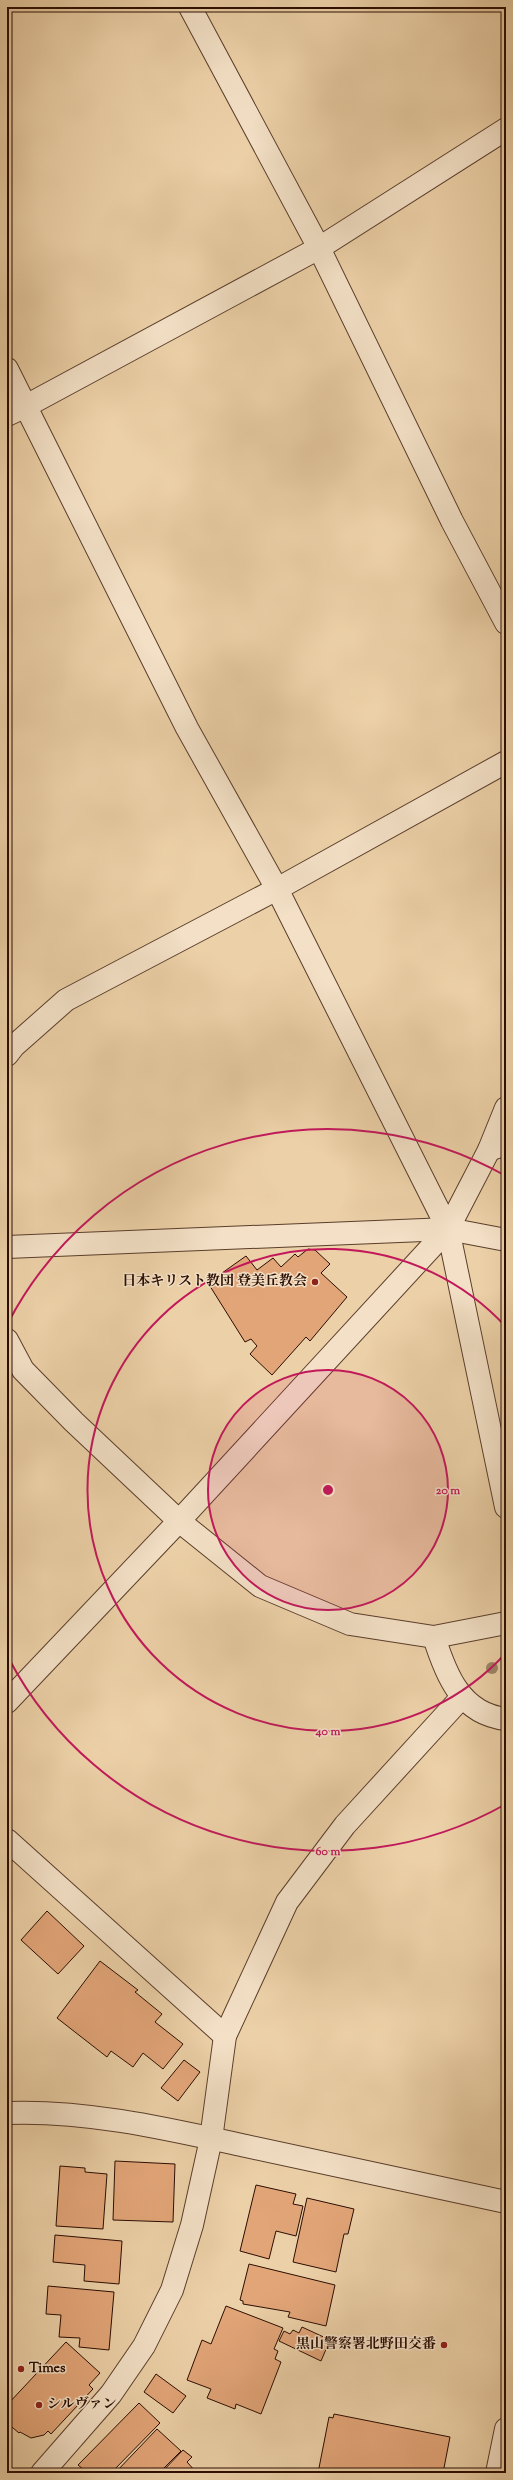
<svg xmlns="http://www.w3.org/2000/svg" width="513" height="2480" viewBox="0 0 513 2480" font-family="'Sorts Mill Goudy','Noto Serif JP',serif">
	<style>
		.building { fill: #e2a578; stroke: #2a0d02 }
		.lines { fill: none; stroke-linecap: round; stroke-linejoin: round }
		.minor-casing { stroke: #5a3e2b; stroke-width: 24 }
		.tertiary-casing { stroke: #5a3e2b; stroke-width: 24 }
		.minor { stroke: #f3e0c6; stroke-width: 22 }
		.tertiary { stroke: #f3e0c6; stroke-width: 22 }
		.tree { fill: #9d8666 }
		.ring { fill: none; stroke: #c2185b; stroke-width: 2 }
		.poi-dot { fill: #8f2418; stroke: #f3e0c6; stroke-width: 1.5 }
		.labels { text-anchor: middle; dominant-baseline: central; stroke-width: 3; stroke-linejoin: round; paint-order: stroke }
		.poi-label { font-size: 14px; font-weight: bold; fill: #2a0d02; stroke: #f3e0c6; text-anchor: end }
		.centre { fill: #c2185b; stroke: #f3e0c6; stroke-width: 2 }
		.ring-label { font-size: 12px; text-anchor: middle; font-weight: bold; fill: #c2185b; stroke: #f3e0c6; stroke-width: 3; stroke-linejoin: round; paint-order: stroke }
	</style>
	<rect width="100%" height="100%" fill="#ecd0a7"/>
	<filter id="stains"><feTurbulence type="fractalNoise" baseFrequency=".005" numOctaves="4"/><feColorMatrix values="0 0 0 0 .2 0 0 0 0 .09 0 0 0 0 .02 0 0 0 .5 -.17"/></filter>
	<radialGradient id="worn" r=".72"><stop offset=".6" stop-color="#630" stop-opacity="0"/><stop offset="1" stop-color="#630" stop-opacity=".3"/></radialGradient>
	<g class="building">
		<path d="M308 1249 315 1250 330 1264 321 1273 347 1297 310 1341 306 1337 272 1375 250 1354 257 1346 251 1339 245 1342 208 1283 246 1256 257 1270 273 1258 281 1267 295 1254 298 1257Z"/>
		<path d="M47 1911 84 1946 58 1974 21 1940Z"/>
		<path d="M100 1961 138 1990 135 1992 162 2014 155 2022 183 2044 163 2069 143 2053 133 2067 111 2051 107 2057 57 2018Z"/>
		<path d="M184 2060 200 2072 178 2101 161 2088Z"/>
		<path d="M115 2161 175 2164 173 2222 113 2220Z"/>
		<path d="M60 2166 85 2168V2172L107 2174 103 2229 56 2226Z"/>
		<path d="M256 2185 296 2194 293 2204 303 2206 296 2236 276 2231 269 2259 240 2251Z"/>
		<path d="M307 2198 354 2209 348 2234H344L336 2272 293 2262Z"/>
		<path d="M55 2235 122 2241 119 2284 84 2281 85 2265 53 2262Z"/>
		<path d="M249 2264 335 2285 326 2326 288 2317 290 2312 243 2304V2301L240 2300Z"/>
		<path d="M48 2286 114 2292 109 2350 79 2347 80 2338 59 2337 61 2315 46 2314Z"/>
		<path d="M226 2306 283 2328 274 2349 278 2351 275 2359 281 2362 261 2414 236 2404 235 2409 207 2398 211 2389 187 2380 202 2340 211 2344Z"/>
		<path d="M302 2327 330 2340 321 2361 279 2341 284 2331 290 2334 293 2330 299 2333Z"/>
		<path d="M66 2342 100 2373 89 2385 93 2389 51 2434 48 2431 44 2435 31 2438 20 2432 19 2433 7 2423V2405Z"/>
		<path d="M156 2374 186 2396 173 2413 144 2392Z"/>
		<path d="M139 2403 160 2423 111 2473H83V2469L78 2465Z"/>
		<path d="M334 2414 450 2437 443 2473H318L329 2417 333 2418Z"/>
		<path d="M157 2429 181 2451 159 2473H115Z"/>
		<path d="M183 2450 192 2457 187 2462 197 2473H161Z"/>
	</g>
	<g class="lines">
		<defs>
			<g id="minor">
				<path d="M190 7 319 248 452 521 506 623"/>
				<path d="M7 415 26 406"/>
				<path d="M7 1055 14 1046 66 1000 277 889 506 762"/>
				<path d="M489 1150 506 1144"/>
				<path d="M7 1247 448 1229 506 1240"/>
				<path d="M7 1340 23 1370 74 1422 179 1521 260 1586 350 1624 434 1637 506 1623"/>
				<path d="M434 1637C446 1675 461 1714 506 1719"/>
				<path d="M7 1840 225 2036"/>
				<path d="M42 2473 111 2394 144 2346 172 2290 192 2225 211 2139 225 2036 287 1902 345 1825 462 1697"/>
			</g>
			<g id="tertiary">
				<path d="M7 369 187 728 277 889 448 1229 506 1507"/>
				<path d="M26 406 319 248 506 129"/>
				<path d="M7 1702 179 1521 448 1229 489 1150 506 1108"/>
				<path d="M7 2113C87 2110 168 2129 246 2146 333 2165 419 2183 506 2202"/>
				<path d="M497 2473 506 2429"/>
			</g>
		</defs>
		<use href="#minor" class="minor-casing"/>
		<use href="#tertiary" class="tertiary-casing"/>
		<use href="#minor" class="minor"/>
		<use href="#tertiary" class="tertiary"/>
	</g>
	<circle class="tree" cx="492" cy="1668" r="6"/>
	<circle cx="328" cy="1490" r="120" fill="#c2185b" fill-opacity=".12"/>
	<g class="ring">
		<circle cx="328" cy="1490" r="120"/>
		<path d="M506 1653A241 241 0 1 1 506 1327"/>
		<path d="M506 1804A361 361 0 0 1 8 1657M8 1323A361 361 0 0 1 506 1176"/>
	</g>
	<g class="poi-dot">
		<circle cx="315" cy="1282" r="4"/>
		<circle cx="444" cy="2345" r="4"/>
		<circle cx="21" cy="2369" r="4"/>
		<circle cx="39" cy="2405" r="4"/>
	</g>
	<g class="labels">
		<g class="poi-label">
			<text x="307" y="1282">日本キリスト教団 登美丘教会</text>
			<text x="436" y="2345">黒山警察署北野田交番</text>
			<text x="29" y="2369" text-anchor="start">Times</text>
			<text x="47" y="2405" text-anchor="start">シルヴァン</text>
		</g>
	</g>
	<circle cx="328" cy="1490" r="6" class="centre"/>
	<g class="ring-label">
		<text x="448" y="1494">20 m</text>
		<text x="328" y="1735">40 m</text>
		<text x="328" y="1855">60 m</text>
	</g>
	<rect width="513" height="2480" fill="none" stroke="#ecd0a7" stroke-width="24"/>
	<rect x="8" y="8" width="497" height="2464" fill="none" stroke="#2a0d02" stroke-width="2"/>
	<rect x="12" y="12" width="489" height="2456" fill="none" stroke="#2a0d02"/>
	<rect width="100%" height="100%" filter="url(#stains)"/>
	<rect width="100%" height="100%" fill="url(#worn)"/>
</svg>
